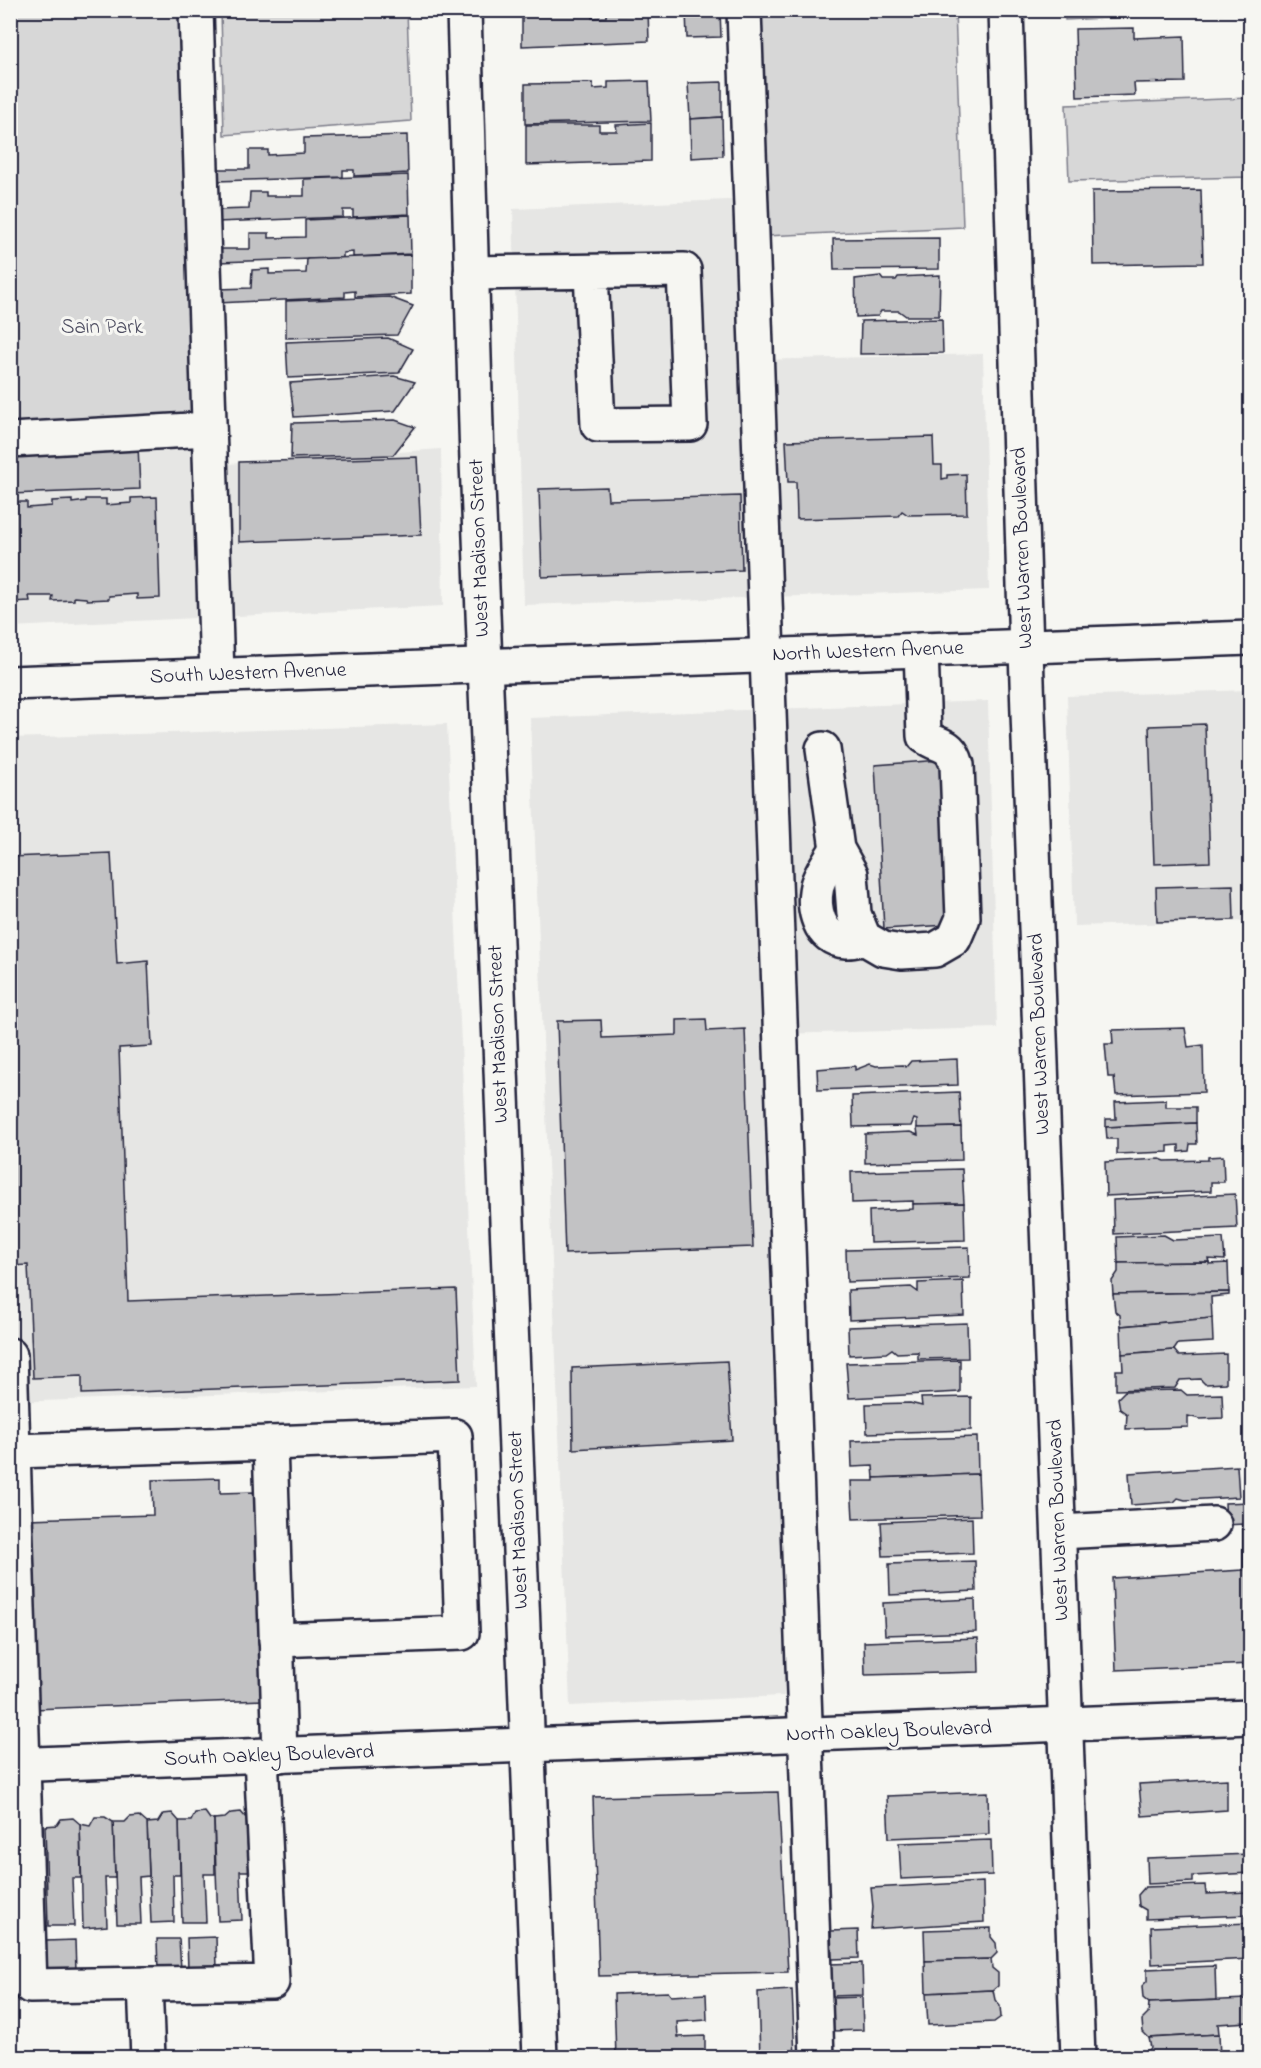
<svg xmlns="http://www.w3.org/2000/svg" width="1261" height="2068" viewBox="0 0 1261 2068" font-family="'Indie Flower',sans-serif">
	<style>
		.built { fill: #e6e6e4 }
		.green { fill: #d7d7d7; stroke: #7c7c89; stroke-width: 1.5 }
		.building { fill: #c2c2c4; stroke: #22223b; stroke-width: 1.5 }
		.lines { fill: none; stroke-linecap: round; stroke-linejoin: round }
		.minor-casing { stroke: #22223b; stroke-width: 38 }
		.major-casing { stroke: #22223b; stroke-width: 38 }
		.minor { stroke: #f6f6f2; stroke-width: 33 }
		.major { stroke: #f6f6f2; stroke-width: 33 }
		.labels { text-anchor: middle; dominant-baseline: central; stroke-width: 6; stroke-linejoin: round; paint-order: stroke }
		.park-label { font-size: 21px; fill: #4f4f62; stroke: #f6f6f2 }
		.street-label { font-size: 21px; fill: #22223b; stroke: #f6f6f2 }
	</style>
	<rect width="100%" height="100%" fill="#f6f6f2"/>
	<filter id="ink" filterUnits="userSpaceOnUse"><feTurbulence type="fractalNoise" baseFrequency=".0167" numOctaves="2"/><feDisplacementMap in="SourceGraphic" scale="12" xChannelSelector="R" yChannelSelector="G"/><feConvolveMatrix kernelMatrix="1 2 1 2 8 2 1 2 1" color-interpolation-filters="sRGB"/></filter>
	<g filter="url(#ink)">
		<g class="built">
			<path d="M751 199 757 360 983 354 989 590 524 605 513 209Z"/>
			<path d="M209 429 211 465 441 449 443 606 11 627 10 440Z"/>
			<path d="M1250 690V921L1074 926 1067 696Z"/>
			<path d="M988 701 997 1028 781 1034 804 1695 570 1706 530 718Z"/>
			<path d="M447 724 476 1386 12 1402 10 738Z"/>
		</g>
		<g class="green">
			<path d="M1250 10V11L1065 20V11Z"/>
			<path d="M10 11H183L197 417 11 423 10 140 13 133 10 110Z"/>
			<path d="M221 11H407L411 121 224 135Z"/>
			<path d="M755 11H955L963 227 765 236Z"/>
			<path d="M1250 98V177L1069 181 1066 105Z"/>
		</g>
		<g class="building">
			<path d="M522 10H591L592 18 606 17V10H648L649 41 522 46Z"/>
			<path d="M686 10H720L721 37 687 38Z"/>
			<path d="M1134 28V38L1184 36 1185 82 1134 83 1135 95 1077 97 1075 29Z"/>
			<path d="M649 81 651 121 525 124V84L593 83V89L608 88V82Z"/>
			<path d="M722 82V117L690 119 688 83Z"/>
			<path d="M722 117 723 156 691 158 690 119Z"/>
			<path d="M651 123V161L526 165V125H599V131H617L616 125Z"/>
			<path d="M407 135 408 173 354 176V170H343V177L217 181V169H249V150H268V155L304 153V138Z"/>
			<path d="M408 175 409 214 353 217V210H343V217L216 222V210L249 209 250 192H266V196H304V179Z"/>
			<path d="M1201 190 1203 263 1093 265 1092 191Z"/>
			<path d="M410 215 411 254 353 257V252L343 253V258L218 262 217 249H250V233H269V238L305 237V220Z"/>
			<path d="M939 238V269L834 270 833 239Z"/>
			<path d="M411 255V294L355 297V291L345 292V297L218 303V289L251 288 252 270 269 269V274L306 273 307 259Z"/>
			<path d="M940 275 939 316H906L899 311H881L878 316 856 317 855 279 880 276 883 280H896L898 277Z"/>
			<path d="M389 297 413 306 397 335 286 338V301Z"/>
			<path d="M942 319 943 353 860 354 861 321Z"/>
			<path d="M388 338 413 349 399 373 288 378 286 342Z"/>
			<path d="M394 376 415 382 395 411 294 417 290 383Z"/>
			<path d="M395 420 415 427 393 455 291 458 292 423Z"/>
			<path d="M933 437 934 465H942V479L947 478V475L966 474 967 514 908 515 902 511 898 516 797 519 796 482H788L786 441Z"/>
			<path d="M138 446 140 489 10 494V451Z"/>
			<path d="M417 457 421 535 239 542V462Z"/>
			<path d="M607 487 608 500 740 496 742 570 542 577 539 489Z"/>
			<path d="M157 497 160 598 137 599V594L109 596V599L87 600 86 598 74 597V600L52 601 53 596H29L30 601 10 602V502H27V508L52 506V501L72 500V503L86 501V499H106V505L131 503V498Z"/>
			<path d="M1205 724 1210 862 1154 864 1149 726Z"/>
			<path d="M941 760V779L950 778 952 811 942 812 947 925 884 929 875 765Z"/>
			<path d="M111 853 117 964 148 961 152 1046 119 1048 128 1301 456 1289 460 1380 82 1394V1376L33 1378 28 1265 10 1266V857Z"/>
			<path d="M1233 885 1234 920 1157 922 1156 887Z"/>
			<path d="M706 1019 707 1031 745 1029 753 1247 565 1254 557 1021 601 1020 602 1038 677 1035V1020Z"/>
			<path d="M1185 1028 1188 1047 1203 1045 1204 1092 1116 1095 1114 1077H1108L1105 1044H1113L1112 1030Z"/>
			<path d="M957 1059 958 1085 818 1090 817 1069 855 1066V1070L870 1064 876 1066 903 1065 906 1067 911 1061Z"/>
			<path d="M959 1092 961 1127 917 1128V1120L914 1119 911 1126 853 1127 852 1096Z"/>
			<path d="M1166 1100V1107H1196V1123L1106 1127V1119H1116L1115 1102Z"/>
			<path d="M1196 1123 1197 1144H1190L1189 1151 1179 1152V1145L1168 1146V1152L1117 1154V1139H1107L1106 1127Z"/>
			<path d="M961 1127 962 1160 865 1163V1134L910 1132 918 1135 917 1128Z"/>
			<path d="M1223 1156 1224 1182H1211V1191L1106 1196 1105 1162 1160 1159 1165 1161 1208 1160V1157Z"/>
			<path d="M962 1169 964 1203 913 1204V1201L852 1203 851 1172Z"/>
			<path d="M1235 1194 1237 1228 1114 1234 1113 1200Z"/>
			<path d="M964 1203 965 1240 870 1243 869 1211 913 1209V1204Z"/>
			<path d="M1164 1235 1173 1240 1223 1238 1225 1260 1208 1259 1209 1262 1118 1263 1117 1237Z"/>
			<path d="M969 1247 970 1278 847 1282 846 1250Z"/>
			<path d="M1209 1262V1264L1228 1263 1229 1292 1113 1294 1112 1281 1118 1272V1263Z"/>
			<path d="M963 1281 964 1315 849 1320 848 1290 911 1287 918 1292V1283Z"/>
			<path d="M1229 1292V1295L1211 1297 1212 1318 1121 1326 1120 1315 1115 1311 1113 1294Z"/>
			<path d="M1212 1318 1213 1342 1178 1344 1174 1350 1122 1354 1121 1326Z"/>
			<path d="M967 1323 968 1358 918 1359V1352L897 1353 892 1349 886 1353 849 1355 848 1327Z"/>
			<path d="M1174 1350 1179 1356 1226 1354V1383L1205 1384 1200 1379 1180 1380 1175 1388 1116 1390V1370H1123L1122 1354Z"/>
			<path d="M960 1360V1392L849 1398 846 1363Z"/>
			<path d="M727 1361 732 1440 573 1449 572 1368Z"/>
			<path d="M1181 1390 1187 1395 1222 1394 1223 1418 1200 1419 1188 1416V1427L1126 1429 1127 1414 1120 1409 1118 1398 1125 1391Z"/>
			<path d="M971 1397V1430L867 1433 866 1404 910 1403 922 1406 921 1398Z"/>
			<path d="M977 1437 978 1474 874 1478 873 1466 852 1467 851 1441Z"/>
			<path d="M1237 1466 1239 1497 1185 1500 1178 1498 1174 1502 1131 1505 1129 1473Z"/>
			<path d="M978 1474 980 1515 853 1519 851 1481H874V1478Z"/>
			<path d="M220 1478V1493L255 1492 263 1700 34 1709 28 1519 153 1515 152 1480Z"/>
			<path d="M1250 1502V1664L1116 1670 1112 1578 1243 1570V1524L1226 1525 1225 1503Z"/>
			<path d="M972 1518 973 1553 883 1556 881 1522Z"/>
			<path d="M975 1561 976 1591 890 1595 889 1564Z"/>
			<path d="M975 1599 976 1632 885 1635 883 1603Z"/>
			<path d="M978 1638 979 1672 865 1675 864 1642Z"/>
			<path d="M1227 1779V1810L1142 1816 1139 1784Z"/>
			<path d="M778 1792 788 1972 599 1976 593 1797Z"/>
			<path d="M988 1792 989 1834 889 1838 887 1796Z"/>
			<path d="M205 1812 210 1819H214L215 1874H204L206 1922H182L179 1821H191L195 1813Z"/>
			<path d="M241 1812 246 1818 249 1871H240L242 1920 218 1921 214 1819 225 1818 231 1813Z"/>
			<path d="M172 1813 179 1821 180 1875H173L174 1922 151 1923 147 1823 158 1822 163 1814Z"/>
			<path d="M139 1816 147 1823 149 1876 139 1877 141 1924H117L113 1822H125L130 1817Z"/>
			<path d="M95 1817H105L113 1822 115 1878H105L107 1926 83 1928 80 1824 90 1826Z"/>
			<path d="M73 1818 80 1824 81 1878H72L74 1926H48L45 1826 57 1825 61 1819Z"/>
			<path d="M991 1840 992 1875 901 1879 899 1843Z"/>
			<path d="M1250 1854V1873L1193 1876V1882L1148 1884 1147 1858Z"/>
			<path d="M983 1882 984 1922 871 1929 873 1907 871 1888Z"/>
			<path d="M1205 1885 1206 1894 1247 1892V1915L1146 1919V1910L1139 1906 1138 1895 1145 1887Z"/>
			<path d="M1250 1923V1959L1152 1964 1151 1927Z"/>
			<path d="M991 1928V1937L996 1943 997 1953 991 1959 925 1961 924 1930Z"/>
			<path d="M858 1930 859 1958 832 1959 831 1931Z"/>
			<path d="M216 1937 217 1968 188 1969 187 1938Z"/>
			<path d="M157 1939H179L181 1969 158 1971Z"/>
			<path d="M75 1940 76 1971 47 1972 46 1941Z"/>
			<path d="M991 1959 992 1968 998 1973V1986L993 1990 926 1993 925 1961Z"/>
			<path d="M862 1963 863 1995 832 1996 829 1964Z"/>
			<path d="M1215 1966 1216 2000 1149 2003 1143 1998 1142 1986 1147 1981V1969Z"/>
			<path d="M792 1990 795 2058H760L758 1992Z"/>
			<path d="M993 1990 995 2000 1000 2006 1001 2017 994 2022 928 2025 926 1993Z"/>
			<path d="M668 1992 671 1996 706 1994 707 2020 677 2022 678 2037 705 2036V2058H616L614 1994Z"/>
			<path d="M862 1997 863 2030 832 2031 830 1998Z"/>
			<path d="M1247 1999 1248 2022 1218 2024 1219 2034 1149 2038 1143 2032 1142 2020 1148 2014 1149 2003Z"/>
			<path d="M1219 2034 1220 2058H1144V2054L1151 2048 1149 2038Z"/>
		</g>
		<g class="lines">
			<defs>
				<g id="minor">
					<path d="M196 10 217 675"/>
					<path d="M744 10 817 2058"/>
					<path d="M1006 10 1028 713 1078 2058"/>
					<path d="M471 273 684 270 690 424 598 425 591 272"/>
					<path d="M10 440 209 429"/>
					<path d="M823 749 837 849 851 874 854 914 864 938 883 949 902 952 935 950 954 939 963 918 957 765C950 741 940 748 924 736L921 650"/>
					<path d="M837 849C830 860 820 874 817 886 812 908 819 940 846 941 851 942 859 939 864 938"/>
					<path d="M10 1355 30 1986 272 1982 261 1756"/>
					<path d="M270 1443 455 1436 462 1633 276 1640"/>
					<path d="M13 1451 270 1443 280 1755"/>
					<path d="M1059 1532 1214 1524"/>
					<path d="M10 1765 1250 1717"/>
					<path d="M145 1984 148 2058"/>
				</g>
				<g id="major">
					<path d="M464 10 477 461 540 2058"/>
					<path d="M10 683 1250 638"/>
				</g>
			</defs>
			<use href="#minor" class="minor-casing"/>
			<use href="#major" class="major-casing"/>
			<use href="#minor" class="minor"/>
			<use href="#major" class="major"/>
		</g>
	</g>
	<g class="labels">
		<g class="park-label">
			<text x="102" y="328">Sain Park</text>
		</g>
		<g class="street-label">
			<text transform="translate(480 548) rotate(-92)">West Madison Street</text>
			<text transform="translate(1023 548) rotate(-92)">West Warren Boulevard</text>
			<text transform="translate(868 652) rotate(-2)">North Western Avenue</text>
			<text transform="translate(248 674) rotate(-2)">South Western Avenue</text>
			<text transform="translate(499 1034) rotate(-92)">West Madison Street</text>
			<text transform="translate(1040 1034) rotate(-92)">West Warren Boulevard</text>
			<text transform="translate(519 1520) rotate(-92)">West Madison Street</text>
			<text transform="translate(1059 1520) rotate(-92)">West Warren Boulevard</text>
			<text transform="translate(889 1732) rotate(-2)">North Oakley Boulevard</text>
			<text transform="translate(269 1756) rotate(-2)">South Oakley Boulevard</text>
		</g>
	</g>
	<rect width="1261" height="2068" fill="none" stroke="#f6f6f2" stroke-width="36"/>
	<rect x="18" y="18" width="1225" height="2032" fill="none" stroke="#22223b" stroke-width="2" filter="url(#ink)"/>
</svg>
